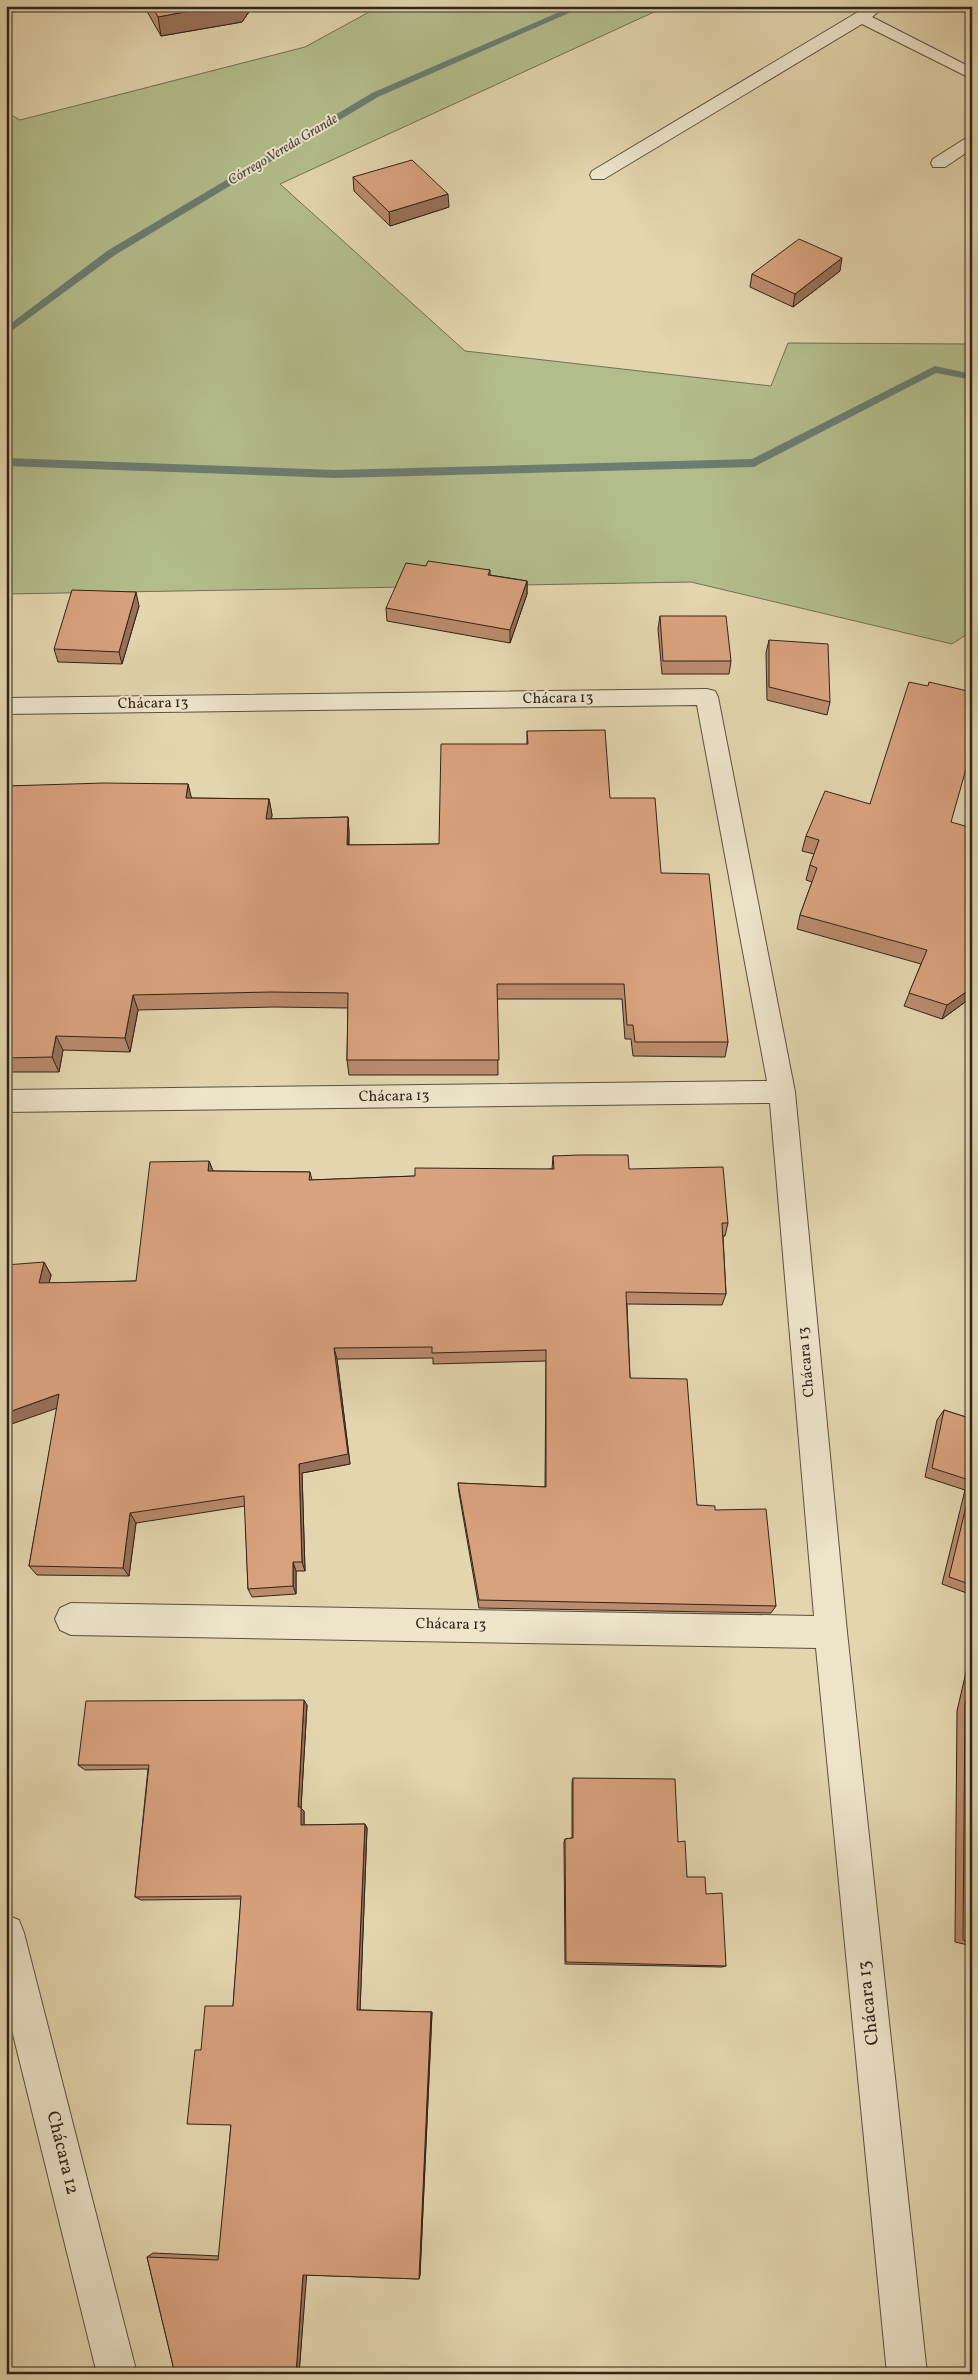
<svg xmlns="http://www.w3.org/2000/svg" width="978" height="2380" viewBox="0 0 978 2380" font-family="Vollkorn,serif">
	<style>
		.green { fill: #b3bd8b; stroke: #717053 }
		.lines { fill: none; stroke-linecap: round; stroke-linejoin: round }
		.stream { fill: #6c7d73; fill-rule: evenodd }
		.street-casing { stroke: #5c5040; stroke-width: 2 }
		.street { fill: #ede4ca; fill-rule: evenodd }
		.wall { fill: #bb8b6c; stroke: #2f241b }
		.shaded-wall { fill: #987158; stroke: #2f241b }
		.building { fill: #d9a27e; stroke: #2f241b }
		.labels { text-anchor: middle; dominant-baseline: central; stroke-width: 4; stroke-linejoin: round; paint-order: stroke }
		.far-water-label { font-size: 14px; font-style: italic; fill: #484940; stroke: #ede4ca }
		.street-label { font-size: 15px; fill: #2f241b; stroke: #ede4ca }
		.near-street-label { font-size: 18px; fill: #2f241b; stroke: #ede4ca }
	</style>
	<rect width="100%" height="100%" fill="#e3d5ae"/>
	<filter id="stains"><feTurbulence type="fractalNoise" baseFrequency=".004" numOctaves="4"/><feColorMatrix values="0 0 0 0 .2 0 0 0 0 .09 0 0 0 0 .02 0 0 0 .5 -.17"/></filter>
	<radialGradient id="worn" r=".72"><stop offset=".6" stop-color="#630" stop-opacity="0"/><stop offset="1" stop-color="#630" stop-opacity=".3"/></radialGradient>
	<path class="green" d="M380 6H667L280 184 465 351 771 386 788 343 972 344V631L952 644 691 582 6 594V112L20 120 305 47Z"/>
	<g class="lines">
		<g class="stream">
			<path d="M573 6H585L378 97 115 255 6 335V327L107 251 372 93Z"/>
			<path d="M935 366 972 374V380L936 373 754 467 335 478 6 466V458L335 470 752 459Z"/>
		</g>
		<defs>
			<g id="street">
				<path d="M868 6H885L872 17 972 68V79L862 24 604 179H592L590 175 592 171Z"/>
				<path d="M972 136V149L945 167H933L931 163 933 159 966 138Z"/>
				<path d="M707 689 715 691 718 697 795 1092 847 1632 927 2374H887L816 1648 71 1635 60 1630 55 1619 60 1608 71 1603 814 1616 770 1103 6 1112V1090L767 1081 697 705 6 714V698Z"/>
				<path d="M6 1915 19 1920 24 1933 137 2374H97L6 2006Z"/>
			</g>
		</defs>
		<use href="#street" class="street-casing"/>
		<use href="#street" class="street"/>
	</g>
	<g class="wall">
		<path d="M144 6H253L242 22 161 36Z"/>
		<path d="M439 6H451L444 9Z"/>
		<path d="M353 177 449 207 390 226 354 191Z"/>
		<path d="M840 271 793 307 750 287 752 274Z"/>
		<path d="M426 566 490 570V575L527 581V594L510 643 387 621 386 608Z"/>
		<path d="M139 606 122 664 58 662 54 649Z"/>
		<path d="M660 616 731 661 729 674H662L658 629Z"/>
		<path d="M769 640 830 702 827 715 767 700 766 653Z"/>
		<path d="M527 731 610 798 661 873 728 1042 725 1057 633 1056 631 1039H625L622 999H497L498 1075H349L347 1060 348 1008 274 1007 138 1010 130 1052 63 1050 59 1072H6V786L188 784 191 798 269 799 272 815 271 819 348 817 349 833V845L439 844 527 744Z"/>
		<path d="M870 804 951 822 972 997 942 1019 904 1006 921 964 797 929 800 915 812 882 806 880 810 865 814 854 802 851 806 836Z"/>
		<path d="M553 1156 629 1169 728 1223 725 1236H723L726 1294 722 1305 627 1304 630 1378 697 1505 715 1510 776 1606 771 1613 479 1608 459 1493 458 1483 545 1487 546 1361 433 1364V1358L337 1359 350 1464 302 1473 305 1571H296V1594L252 1597 248 1589 245 1506 136 1523 129 1576 37 1575 29 1566 57 1408 44 1262 51 1275 49 1283 136 1281 209 1161 213 1171 310 1172 312 1180 415 1176 552 1169Z"/>
		<path d="M944 1410 972 1419V1595L942 1584 965 1490 925 1477 937 1420Z"/>
		<path d="M972 1646V1946L955 1942 957 1711Z"/>
		<path d="M307 1705 301 1808 304 1811V1825L365 1824 367 1828 360 2010 432 2012 420 2275 419 2279 306 2275 299 2374H175L147 2257 153 2253 219 2256 231 2125 201 2050 233 2006 241 1899 141 1900 135 1897 148 1769 85 1770 78 1765Z"/>
		<path d="M573 1778 678 1842 687 1877 706 1894 726 1966 722 1967 565 1964 564 1842 565 1839 572 1838V1782Z"/>
	</g>
	<g class="shaded-wall">
		<path d="M216 6H253L242 22 161 36 158 17Z"/>
		<path d="M444 6H451L444 9Z"/>
		<path d="M448 194 449 207 390 226 389 212Z"/>
		<path d="M842 258 840 271 793 307 795 294Z"/>
		<path d="M527 581V594L510 643V630Z"/>
		<path d="M136 592 139 606 122 664 119 652Z"/>
		<path d="M188 784 192 800 186 798Z"/>
		<path d="M269 799 272 815 269 835 266 819Z"/>
		<path d="M348 817 349 833 348 861 347 845Z"/>
		<path d="M972 988V997L942 1019 947 1005Z"/>
		<path d="M133 995 138 1010 130 1052 125 1038Z"/>
		<path d="M56 1036 63 1050 59 1072 52 1057Z"/>
		<path d="M6 1160 10 1167 6 1191Z"/>
		<path d="M209 1161 214 1174 208 1171Z"/>
		<path d="M44 1262 51 1275 46 1295 39 1283Z"/>
		<path d="M334 1348 337 1359 350 1464 302 1473 305 1571 302 1562 299 1464Z"/>
		<path d="M59 1394 66 1405 6 1426V1413Z"/>
		<path d="M130 1513 136 1523 129 1576 123 1568Z"/>
		<path d="M293 1562 296 1571V1594L293 1586Z"/>
		<path d="M304 1700 307 1705 301 1808 304 1811V1828L301 1825 298 1807Z"/>
		<path d="M365 1824 367 1828 360 2011 357 2010Z"/>
		<path d="M431 2012H432L420 2275 419 2279Z"/>
		<path d="M307 2271 299 2374H296L303 2275Z"/>
		<path d="M9 2369 11 2374H6V2371Z"/>
	</g>
	<g class="building">
		<path d="M152 6H216L158 17Z"/>
		<path d="M412 160 448 194 389 212 353 177Z"/>
		<path d="M799 239 842 258 795 294 752 274Z"/>
		<path d="M428 561 490 570 488 575 527 581 510 630 386 608 406 563 426 566Z"/>
		<path d="M72 590 136 592 119 652 54 649Z"/>
		<path d="M660 616H726L731 661H663Z"/>
		<path d="M769 640 828 644 830 702 769 687Z"/>
		<path d="M909 682 928 686 929 682 972 692V748L951 822 972 828V988L947 1005 909 993 927 950 800 915 817 868 810 865 819 840 806 836 825 791 870 804Z"/>
		<path d="M605 730 610 798H655L661 873 709 874 728 1042H635L633 1025H627L624 984H497L499 1060H347L348 993 271 992 133 995 125 1038 56 1036 52 1057 6 1058V786L104 783 188 784 186 798 269 799 266 819 348 817 347 845 439 844 441 744H528L527 731Z"/>
		<path d="M579 1155H628L629 1169 723 1167 728 1223H722L726 1294 626 1292 630 1378 687 1379 697 1505 715 1506V1510L766 1509 776 1606 479 1600 458 1483 546 1487V1350L432 1353V1347L334 1348 348 1454 299 1464 302 1562H293V1586L248 1589 244 1496 130 1513 123 1568 29 1566 59 1394 6 1413V1265L44 1262 39 1283 136 1281 150 1162 209 1161 208 1171 310 1172 309 1180 415 1176V1168L554 1169 553 1156Z"/>
		<path d="M944 1410 972 1419V1481L932 1468Z"/>
		<path d="M972 1482V1585L949 1577Z"/>
		<path d="M972 1675V1942L963 1940 965 1705Z"/>
		<path d="M304 1700 298 1807H301V1825L365 1824 357 2010 431 2012 419 2279 303 2275 296 2374H175L147 2257 218 2260 231 2125 187 2124 195 2050H201L205 2006H233L241 1896 135 1897 149 1765H78L86 1701Z"/>
		<path d="M573 1778 675 1779 678 1842 685 1841 687 1877H705L706 1894 722 1893 726 1966 566 1962 565 1839 573 1838Z"/>
	</g>
	<g class="labels">
		<g class="far-water-label">
			<text transform="translate(283 150) rotate(-31)">Córrego Vereda Grande</text>
		</g>
		<g class="street-label">
			<text transform="translate(558 699) rotate(-1)">Chácara 13</text>
			<text transform="translate(153 704) rotate(-1)">Chácara 13</text>
			<text transform="translate(394 1097) rotate(-1)">Chácara 13</text>
			<text transform="translate(807 1362) rotate(-95)">Chácara 13</text>
			<text transform="translate(451 1625) rotate(1)">Chácara 13</text>
		</g>
		<g class="near-street-label">
			<text transform="translate(869 2003) rotate(-96)">Chácara 13</text>
			<text transform="translate(62 2153) rotate(76)">Chácara 12</text>
		</g>
	</g>
	<rect width="978" height="2380" fill="none" stroke="#e3d5ae" stroke-width="25"/>
	<rect x="8" y="8" width="963" height="2365" fill="none" stroke="#2f241b" stroke-width="2.5"/>
	<rect x="12" y="12" width="953" height="2355" fill="none" stroke="#2f241b"/>
	<rect width="100%" height="100%" filter="url(#stains)"/>
	<rect width="100%" height="100%" fill="url(#worn)"/>
</svg>
